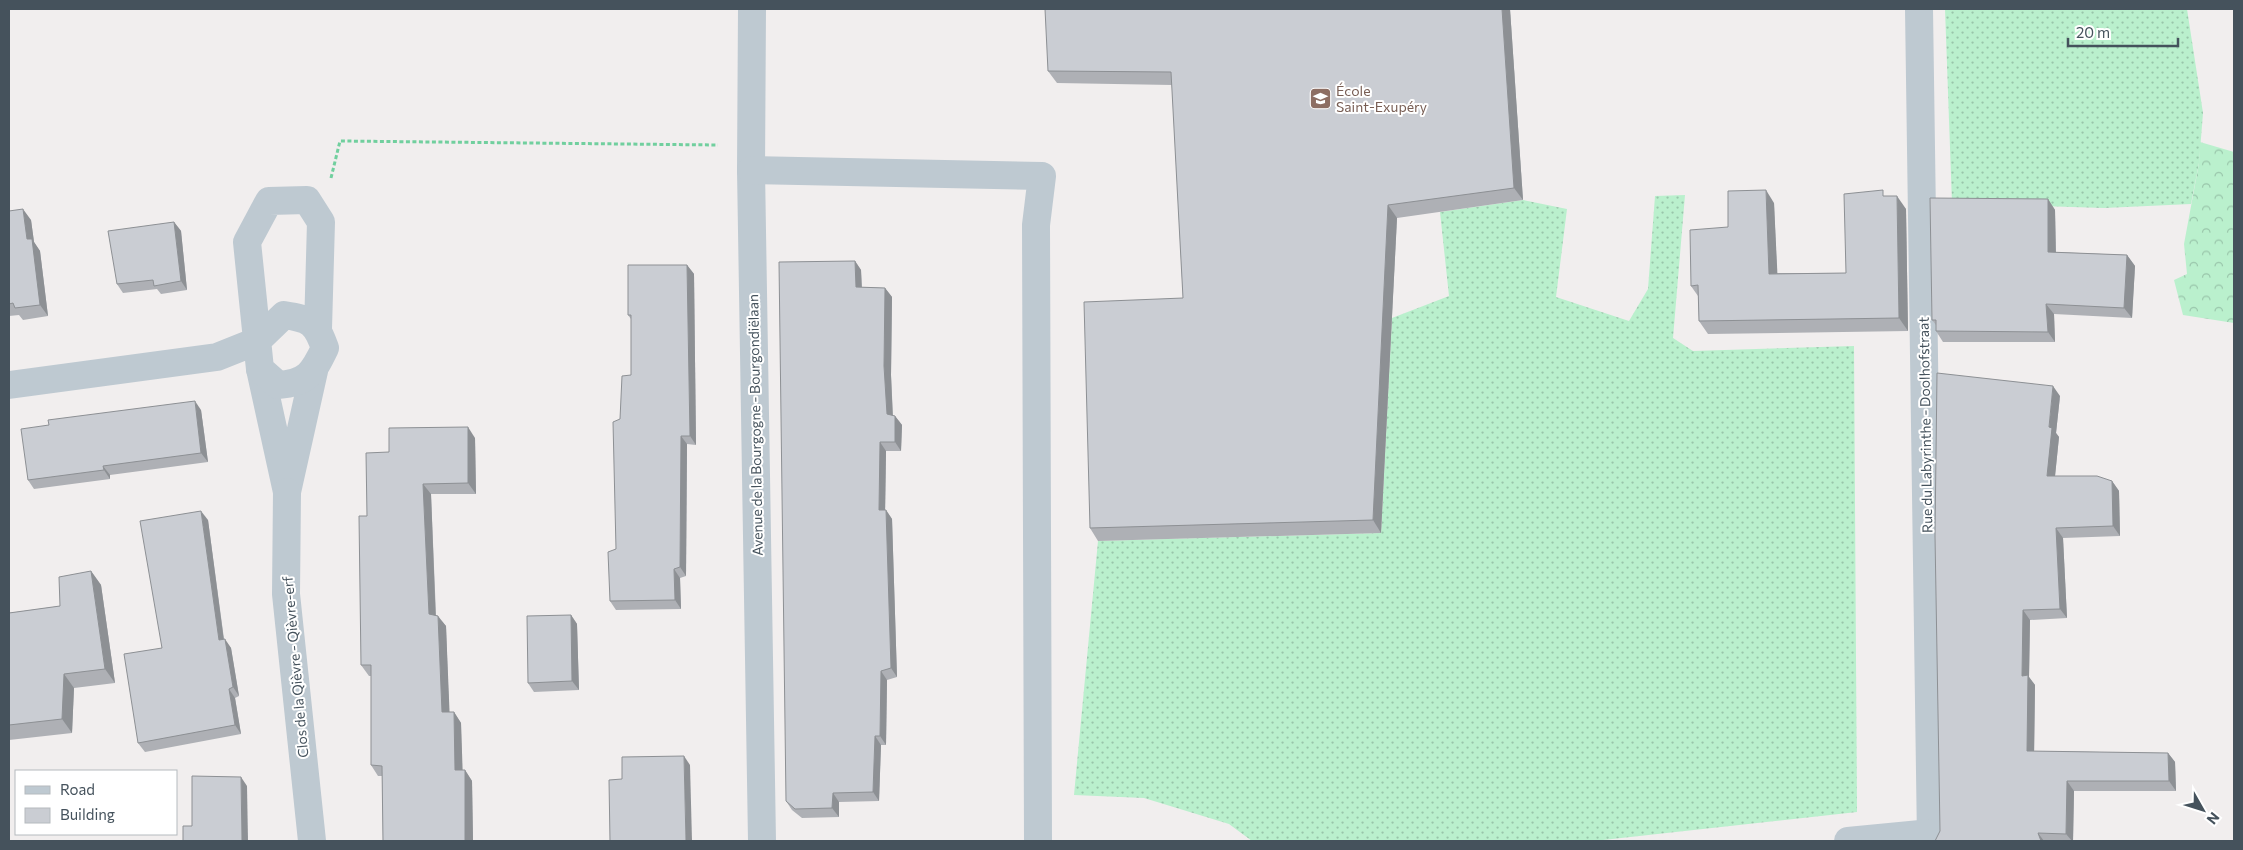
<svg xmlns="http://www.w3.org/2000/svg" width="2243" height="850" viewBox="0 0 2243 850" font-family="Commissioner,sans-serif">
	<style>
		.grass { fill: url(#grass-dots) }
		.forest { fill: url(#forest-crowns) }
		.lines { fill: none; stroke-linecap: round; stroke-linejoin: round }
		.path { stroke: #71cf9e; stroke-width: 3; stroke-dasharray: 4 2.5; stroke-linecap: butt }
		.minor { stroke: #bec9d1; stroke-width: 28 }
		.wall { fill: #aeb0b5 }
		.shaded-wall { fill: #8d9094 }
		.building { fill: #cacdd3; stroke: #8d9094 }
		.labels { text-anchor: middle; dominant-baseline: central; stroke-width: 4; stroke-linejoin: round; paint-order: stroke }
		.education-label { font-size: 14px; fill: #785e54; stroke: #fff; text-anchor: start }
		.street-label { font-size: 14px; fill: #45525c; stroke: #fff }
	</style>
	<defs>
		<pattern id="grass-dots" width="8" height="8" patternUnits="userSpaceOnUse" patternTransform="scale(1.25)"><rect width="8" height="8" fill="#baf0cd"/><path d="M2 2h.1M6 6h.1" fill="none" stroke="#99c5aa" stroke-width="1.8" stroke-linecap="round"/></pattern>
		<pattern id="forest-crowns" width="20" height="18" patternUnits="userSpaceOnUse" patternTransform="scale(1.25)"><rect width="20" height="18" fill="#baf0cd"/><path d="M2 6a3 3 0 1 1 6 0M12 15a3 3 0 1 1 6 0" fill="none" stroke="#99c5aa"/></pattern>
	</defs>
	<rect width="100%" height="100%" fill="#f1eeee"/>
	<g class="grass">
		<path d="M1945 9H2187L2203 113 2199 163 2191 204 2104 208 1952 203Z"/>
		<path d="M1685 195 1673 338 1693 351 1854 346 1857 812 1594 841H1252L1229 824 1144 798 1074 795 1098 541 1381 533 1392 318 1449 296 1440 212 1523 200 1567 209 1556 297 1629 321 1648 289 1655 196Z"/>
	</g>
	<path class="forest" d="M2200 142 2234 152V323L2183 315 2174 280 2187 274 2184 244 2199 163Z"/>
	<g class="lines">
		<path class="path" d="M331 178 340 141 718 145"/>
		<g class="minor">
			<path d="M752 9 751 170 762 841"/>
			<path d="M1919 9 1931 841"/>
			<path d="M751 170 1042 176 1036 225 1038 841"/>
			<path d="M260 369 287 492 314 371"/>
			<path d="M9 385 217 357 257 341 284 315C311 319 316 323 325 348 313 373 307 383 278 385L260 369 247 242 269 201 307 200 321 222 318 329"/>
			<path d="M287 492 286 594 312 841"/>
			<path d="M1848 841 1931 833"/>
		</g>
	</g>
	<g class="wall">
		<path d="M1510 9 1523 200 1397 218 1381 533 1098 541 1090 528 1183 298 1172 85 1057 83 1048 71Z"/>
		<path d="M1887 196 1906 209 1908 331 1708 334 1699 321 1698 296 1691 286 1728 227 1774 203 1777 273H1846Z"/>
		<path d="M2048 199 2055 210 2056 252 2127 255 2135 266 2132 318 2054 314 2055 342H1943L1936 331V325L1932 320Z"/>
		<path d="M9 211 31 220 34 242 40 251 48 316 23 320 19 315 9 316Z"/>
		<path d="M174 222 181 231 187 290 161 294 157 289 123 293 117 284Z"/>
		<path d="M855 261 861 270 862 287 885 288 892 297 891 375 893 416H895L902 425 901 451H886L885 510H886L892 519 897 677 887 680 886 745H881L879 801 839 802V817L802 818 792 810 786 801Z"/>
		<path d="M687 265 694 274 696 445 687 444 686 576 680 578 681 609 616 610 610 601 616 549 620 419 631 375V319L628 315Z"/>
		<path d="M2060 396 2056 433 2059 437 2055 476 2112 481 2119 491 2120 536 2063 538 2067 618 2030 620 2029 677 2035 685 2034 751 2168 753 2175 762 2176 791H2074L2073 841H1935L1940 831Z"/>
		<path d="M201 410 208 462 110 475V479L34 489 28 480Z"/>
		<path d="M475 438 476 494H431L436 615 446 626 449 712H454L461 723 462 770H465L472 781 473 841H383L382 776H378L371 765V676H369L361 665 367 516 389 452Z"/>
		<path d="M208 520 224 639 231 648 239 696 235 698 241 734 145 752 138 743 162 648Z"/>
		<path d="M91 571 101 585 115 683 74 688 72 733 9 740V613L60 606Z"/>
		<path d="M571 615 577 624 579 690 534 692 528 683Z"/>
	</g>
	<g class="shaded-wall">
		<path d="M1502 9H1510L1523 200 1514 188Z"/>
		<path d="M1766 190 1774 203 1778 286 1769 274Z"/>
		<path d="M1897 196 1906 209 1908 331 1899 318Z"/>
		<path d="M2048 199 2055 210 2056 263 2048 252Z"/>
		<path d="M1388 205 1397 218 1381 533 1373 520Z"/>
		<path d="M23 209 31 220 34 242 40 251 48 316 40 305 27 239Z"/>
		<path d="M174 222 181 231 187 290 181 281Z"/>
		<path d="M2127 255 2135 266 2132 318 2124 308Z"/>
		<path d="M855 261 861 270 862 296 856 287Z"/>
		<path d="M687 265 694 274 696 445 690 436Z"/>
		<path d="M885 288 892 297 891 375 893 423 887 414 884 366Z"/>
		<path d="M2046 304 2054 314 2055 342 2048 332Z"/>
		<path d="M2053 386 2060 396 2056 433 2059 437 2054 486 2047 476 2049 427Z"/>
		<path d="M195 401 201 410 208 462 201 453Z"/>
		<path d="M895 416 902 425 901 451 895 442Z"/>
		<path d="M468 427 475 438 476 494 468 483Z"/>
		<path d="M681 436 687 444 686 576 680 567Z"/>
		<path d="M880 442 886 451 885 519 879 510Z"/>
		<path d="M103 466 110 475V479L104 470Z"/>
		<path d="M2112 481 2119 491 2120 536 2113 526Z"/>
		<path d="M423 484 431 494 436 625 429 614Z"/>
		<path d="M886 510 892 519 897 677 891 668Z"/>
		<path d="M201 511 208 520 225 649 219 640Z"/>
		<path d="M2056 528 2063 538 2067 618 2060 609Z"/>
		<path d="M674 569 680 578 681 609 675 600Z"/>
		<path d="M91 571 101 585 115 683 105 669Z"/>
		<path d="M2023 610 2030 620 2029 677 2035 685 2034 761 2027 751 2022 676Z"/>
		<path d="M571 615 577 624 579 690 572 681Z"/>
		<path d="M438 616 446 626 450 723 442 712Z"/>
		<path d="M225 639 231 648 239 696 233 687Z"/>
		<path d="M881 671 887 680 886 745 880 736Z"/>
		<path d="M64 674 74 688 72 733 62 719Z"/>
		<path d="M229 689 235 698 241 734 235 725Z"/>
		<path d="M454 712 461 723 463 781 455 770Z"/>
		<path d="M875 736 881 745 879 801 873 792Z"/>
		<path d="M2168 753 2175 762 2176 791 2169 781Z"/>
		<path d="M684 756 690 765 692 841H686Z"/>
		<path d="M465 770 472 781 473 841H465Z"/>
		<path d="M241 777 247 786 248 841H242Z"/>
		<path d="M2067 781 2074 791 2073 841H2072L2066 834Z"/>
		<path d="M833 793 839 802V817L832 808Z"/>
		<path d="M2038 833 2044 841H2041Z"/>
	</g>
	<g class="building">
		<path d="M1045 9H1502L1514 188 1388 205 1373 520 1090 528 1084 302 1183 298 1171 72 1048 71Z"/>
		<path d="M1766 190 1769 274 1846 273 1844 194 1883 190V196H1897L1899 318 1699 321 1698 285 1691 286 1690 230 1728 227V191Z"/>
		<path d="M1930 198 2048 199V252L2127 255 2124 308 2046 304 2048 332 1936 331V320H1932Z"/>
		<path d="M23 209 27 239H32L40 305 15 308 13 303 9 304V211Z"/>
		<path d="M174 222 181 281 154 286 153 280 117 284 108 231Z"/>
		<path d="M855 261 856 287 885 288 884 366 887 414 895 416V442H880L879 510H886L891 668 881 671 880 736H875L873 792 833 793 832 808 795 809 786 801 779 262Z"/>
		<path d="M628 265H687L690 436H681L680 567 674 569 675 600 610 601 608 552 616 549 613 422 620 419 622 376 631 375V315H628Z"/>
		<path d="M1937 373 2053 386 2049 427 2052 428 2047 476H2097L2112 481 2113 526 2056 528 2060 609 2023 610 2022 676 2028 675 2027 751 2168 753 2169 781H2067L2066 834 2038 833 2041 841H1935L1940 831 1935 536Z"/>
		<path d="M195 401 201 453 103 466 104 470 28 480 21 429 49 425 48 420Z"/>
		<path d="M468 427V483L423 484 429 614 438 616 442 712H454L455 770H465V841H383L382 766 371 765V665H361L359 516H367L366 453 389 452V428Z"/>
		<path d="M201 511 219 640 225 639 233 687 229 689 235 725 138 743 124 654 162 648 140 521Z"/>
		<path d="M91 571 105 669 64 674 62 719 9 725V613L60 606 59 577Z"/>
		<path d="M571 615 572 681 528 683 527 616Z"/>
		<path d="M684 756 686 841H610L609 780 622 779V757Z"/>
		<path d="M192 776 241 777 242 841H183V826H192Z"/>
	</g>
	<defs>
		<symbol id="school-square" viewBox="-11 -11 22 22"><rect x="-9" y="-9" width="18" height="18" rx="4" fill="#8d6e63" stroke="#fff"/><path d="M0-5L7-2L0 1L-7-2ZM-4 1L0 2.5L4 1V4Q0 6-4 4Z" fill="#fff"/></symbol>
	</defs>
	<g fill-rule="evenodd">
		<use href="#school-square" x="1308" y="86" width="25" height="25"/>
	</g>
	<g class="labels">
		<g class="education-label">
			<text x="1336" y="90">École<tspan x="1336" dy="16">Saint-Exupéry</tspan></text>
		</g>
		<g class="street-label">
			<text transform="translate(755 425) rotate(-91)">Avenue de la Bourgogne - Bourgondiëlaan</text>
			<text transform="translate(1925 425) rotate(-91)">Rue du Labyrinthe - Doolhofstraat</text>
			<text transform="translate(295 667) rotate(-95)">Clos de la Qièvre - Qièvre-erf</text>
		</g>
	</g>
	<rect width="2243" height="850" fill="none" stroke="#45525c" stroke-width="20"/>
	<rect x="15" y="770" width="162" height="65" fill="#ffffff" stroke="#b5babe"/>
	<rect x="25" y="786" width="25" height="8" fill="#bec9d1" stroke="#b5babe"/>
	<text x="60" y="795" font-size="15" fill="#45525c">Road</text>
	<rect x="25" y="808" width="25" height="15" fill="#cacdd3" stroke="#b5babe"/>
	<text x="60" y="820" font-size="15" fill="#45525c">Building</text>
	<g transform="translate(2203 810) rotate(129)" stroke="#ffffff" stroke-width="4" paint-order="stroke">
	<path d="M0-4L9 19L0 12L-9 19Z" fill="#45525c"/>
	<text y="-8" font-size="14" font-weight="bold" text-anchor="middle" fill="#45525c">N</text>
	</g>
	<path d="M2068 38v8h110v-8" fill="none" stroke="#45525c" stroke-width="2.5"/>
	<text x="2076" y="38" font-size="15" fill="#45525c" stroke="#ffffff" stroke-width="4" paint-order="stroke">20 m</text>
</svg>
